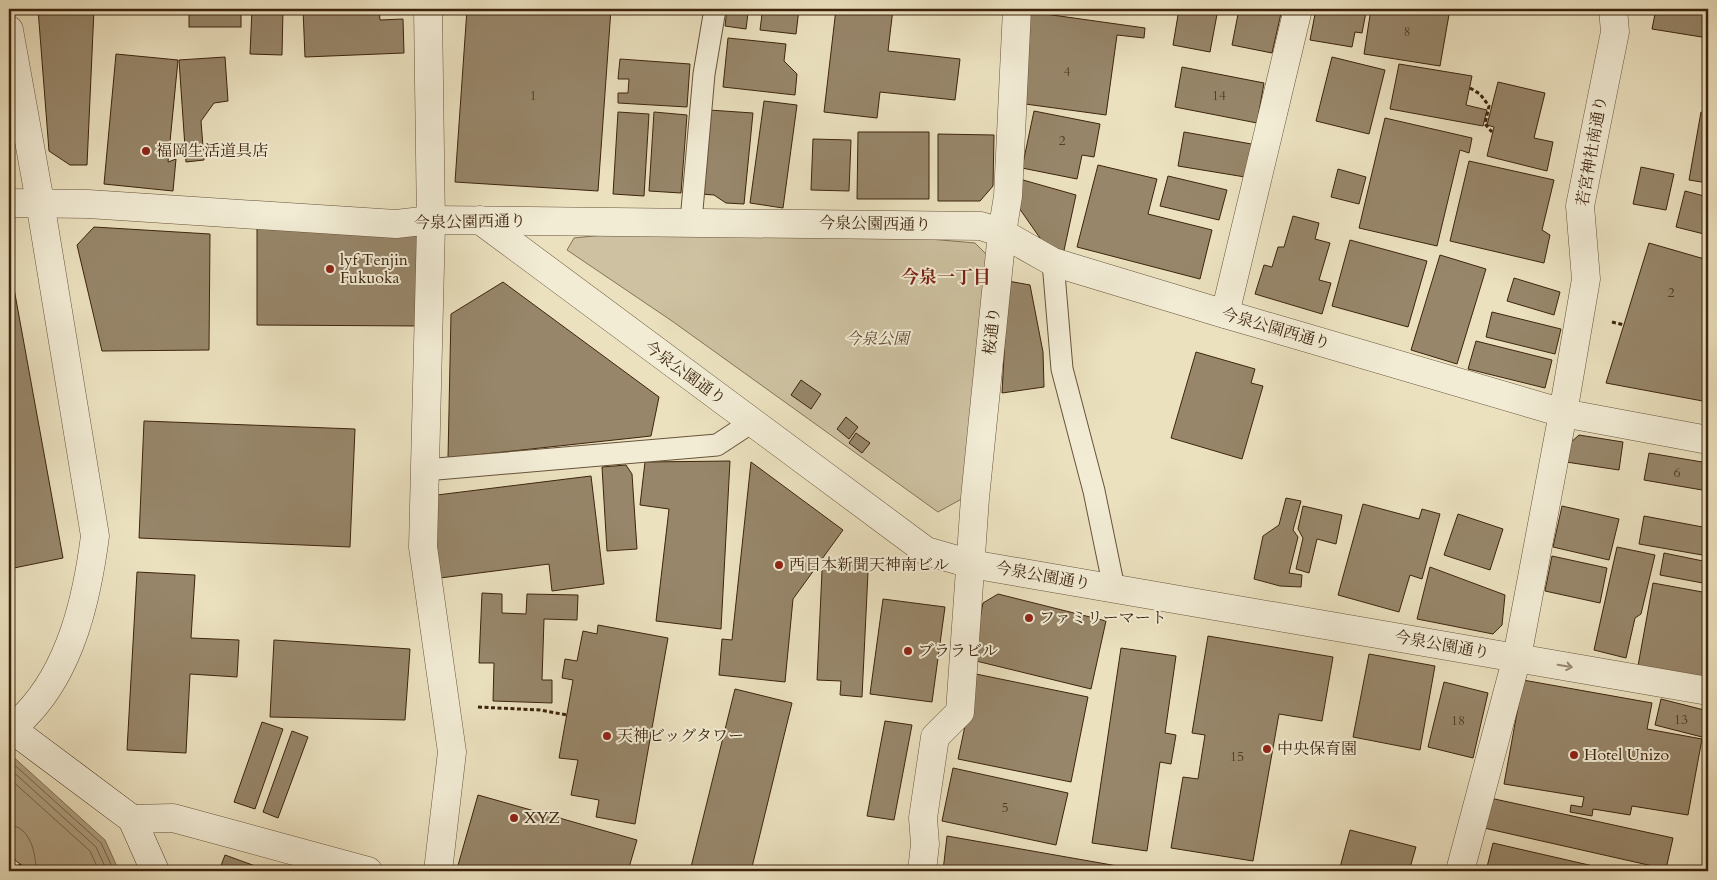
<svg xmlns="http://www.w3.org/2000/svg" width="1717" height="880" viewBox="0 0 1717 880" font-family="Cardo,'Noto Serif JP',serif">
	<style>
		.green { fill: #cdc1a1; stroke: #857257 }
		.water { fill: #b0a182; stroke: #826f53 }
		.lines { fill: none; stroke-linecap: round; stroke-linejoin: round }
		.shore { stroke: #766248; stroke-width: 1 }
		.building { fill: #97866a; stroke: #3d240d }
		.lane-casing { stroke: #68533a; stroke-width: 23 }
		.street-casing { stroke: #68533a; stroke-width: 29 }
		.secondary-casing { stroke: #3d240d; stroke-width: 29 }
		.path { stroke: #3d240d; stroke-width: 3; stroke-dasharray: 4 2.5; stroke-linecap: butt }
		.lane { stroke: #f2ecd5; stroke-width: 21 }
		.street { stroke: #f2ecd5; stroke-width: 28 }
		.secondary { stroke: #f2ecd5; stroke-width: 28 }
		.rail-casing { stroke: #3d240d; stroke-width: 5.5 }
		.rail { stroke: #f2ecd5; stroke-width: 4; stroke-dasharray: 11; stroke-linecap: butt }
		.oneway { stroke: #988871 }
		.poi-dot { fill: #8f2418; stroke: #f2ecd5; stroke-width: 2 }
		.labels { text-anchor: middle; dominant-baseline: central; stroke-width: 4; stroke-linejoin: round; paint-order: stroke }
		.number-label { font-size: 14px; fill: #543c24 }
		.poi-label { font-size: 16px; fill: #3d240d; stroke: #f2ecd5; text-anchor: start }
		.street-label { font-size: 16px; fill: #3d240d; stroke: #f2ecd5 }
		.park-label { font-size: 16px; font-style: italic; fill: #614b32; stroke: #f2ecd5 }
		.neighbourhood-label { font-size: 18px; font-weight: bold; fill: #7a1f14; stroke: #f2ecd5 }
	</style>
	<rect width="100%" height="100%" fill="#ebe1bf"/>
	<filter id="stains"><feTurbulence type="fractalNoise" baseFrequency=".004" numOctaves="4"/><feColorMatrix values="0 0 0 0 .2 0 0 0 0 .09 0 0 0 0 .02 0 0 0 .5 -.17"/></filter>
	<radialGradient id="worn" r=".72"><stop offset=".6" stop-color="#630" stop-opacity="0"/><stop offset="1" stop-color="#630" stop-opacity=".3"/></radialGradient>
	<path class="green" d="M631 232 872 234 975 243 990 258 967 496 938 512 672 321 567 250 574 238Z"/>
	<path class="water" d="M9 753 105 840 119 871H18L9 835Z"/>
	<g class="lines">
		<g class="shore">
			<path d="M9 760 101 843 114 871"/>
			<path d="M9 768 96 847 107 871"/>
			<path d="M9 778 90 851 99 871"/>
			<path d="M9 825C30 826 36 853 36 871"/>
		</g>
	</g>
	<g class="building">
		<path d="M38 9H94L87 165H70L49 151Z"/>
		<rect x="189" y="9" width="52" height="18"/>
		<path d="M252 9H283L282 55 250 54Z"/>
		<path d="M303 9H379L380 20 403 19 404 53 305 57Z"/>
		<path d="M467 9H611L598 191 455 182Z"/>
		<path d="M727 9H799L796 34 760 30 762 14 748 13 746 29 725 26Z"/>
		<path d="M836 9H893L888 51 960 59 955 100 880 92 877 118 824 112Z"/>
		<path d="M1109 9H1145L1144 13Z"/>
		<path d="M1179 9H1218L1210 52 1173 45Z"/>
		<path d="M1239 9H1282L1272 53 1232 45Z"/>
		<path d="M1316 9H1347L1366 12 1362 33 1355 32 1352 47 1310 40Z"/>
		<path d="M1371 9H1450L1440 66 1364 54Z"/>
		<path d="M1656 9H1708V38L1652 29Z"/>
		<path d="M1031 12 1145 28 1144 38 1117 35 1106 115 1018 103Z"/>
		<path d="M728 38 786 44 784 61 797 74 795 95 723 87Z"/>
		<path d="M116 54 178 60 168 162 176 159 173 191 104 184Z"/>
		<path d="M225 57 228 101 214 103 201 121 204 160 186 162 179 60Z"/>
		<path d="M1332 57 1385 70 1369 134 1316 121Z"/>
		<path d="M620 59 690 64 687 107 618 103V93H628L629 79H618Z"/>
		<path d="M1399 64 1472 76 1466 105 1487 110 1483 126 1390 109Z"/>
		<path d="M1182 67 1264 83 1257 123 1175 107Z"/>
		<path d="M1498 82 1545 93 1534 138 1553 142 1547 171 1487 156 1494 127 1487 125Z"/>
		<path d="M764 101 797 105 783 208 750 203Z"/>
		<path d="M709 110 753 113 744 204 726 203 714 195 701 194Z"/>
		<path d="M1034 111 1100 124 1094 157 1082 155 1077 179 1022 168Z"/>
		<path d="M618 112 649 114 644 196 613 194Z"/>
		<path d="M654 112 687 115 681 193 649 191Z"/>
		<path d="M1701 112 1708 114V183L1689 180Z"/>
		<path d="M1385 118 1472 138 1469 153 1460 150 1437 246 1359 228Z"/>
		<path d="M858 132H929V199H857Z"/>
		<path d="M1184 132 1257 145 1251 178 1178 166Z"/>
		<path d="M938 134 994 135 993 186 980 201H938Z"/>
		<path d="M813 139 851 140 849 191 811 190Z"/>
		<path d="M1469 161 1554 180 1542 230 1550 235 1544 263 1450 241Z"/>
		<path d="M1098 165 1157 179 1148 214 1212 230 1200 279 1077 247Z"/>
		<path d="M1641 167 1674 174 1666 210 1633 204Z"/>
		<path d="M1338 169 1366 177 1359 204 1331 197Z"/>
		<path d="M1168 176 1227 190 1219 220 1160 206Z"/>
		<path d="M1016 178 1076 195 1063 255 1049 251 1017 205Z"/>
		<path d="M1685 191 1708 197V235L1676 227Z"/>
		<path d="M1293 216 1319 223 1315 239 1330 243 1319 280 1331 283 1322 314 1255 294 1264 265 1272 267 1278 247H1284Z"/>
		<path d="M257 223 431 225 421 326 257 325Z"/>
		<path d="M94 227 210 234 209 350 102 351 77 245Z"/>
		<path d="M1350 240 1427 261 1408 327 1332 306Z"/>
		<path d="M1649 243 1708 260V402L1606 383Z"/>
		<path d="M1440 255 1486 269 1457 364 1411 350Z"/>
		<path d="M9 261 63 558 9 569Z"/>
		<path d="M1514 278 1560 292 1554 315 1507 301Z"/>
		<path d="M1008 281 1030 285 1043 352 1044 387 1002 393Z"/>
		<path d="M503 282 659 397 651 436 448 458 451 314Z"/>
		<path d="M1492 312 1561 329 1555 354 1486 337Z"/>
		<path d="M1476 341 1552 360 1545 388 1468 369Z"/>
		<path d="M1196 352 1255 369 1251 383 1263 386 1242 459 1171 438Z"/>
		<path d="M801 380 821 394 811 409 791 395Z"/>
		<path d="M846 417 858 427 849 439 837 429Z"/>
		<path d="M144 421 355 429 350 547 139 538Z"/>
		<path d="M856 433 870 443 862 453 849 443Z"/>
		<path d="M1579 435 1623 442 1619 470 1566 462 1570 443Z"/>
		<path d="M1649 453 1708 463V491L1644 480Z"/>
		<path d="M730 461 721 629 656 621 669 509 640 505 645 462Z"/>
		<path d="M751 462 843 530 793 599 785 682 719 675 722 639 732 640Z"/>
		<path d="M626 465 632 474 637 549 607 551 602 467Z"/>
		<path d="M591 476 604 584 552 591 549 564 440 578 429 496Z"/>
		<path d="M1286 498 1301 501 1293 530 1298 537 1289 573 1302 575 1301 587 1280 586 1254 579 1263 536 1279 525Z"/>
		<path d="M1363 504 1419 519 1422 509 1440 514 1422 579 1410 575 1399 612 1338 595Z"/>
		<path d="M1303 506 1342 515 1336 544 1317 539 1309 573 1296 569 1303 538 1298 529Z"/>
		<path d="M1562 506 1619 519 1609 560 1553 547Z"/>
		<path d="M1458 514 1503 529 1490 570 1444 555Z"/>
		<path d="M1644 516 1708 528V556L1639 544Z"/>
		<path d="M1617 547 1655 555 1641 614 1635 618 1626 658 1594 650Z"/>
		<path d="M1664 553 1708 562V584L1660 575Z"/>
		<path d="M1552 556 1607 568 1600 603 1545 591Z"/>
		<path d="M827 564 861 566 868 572 862 697 840 695 841 681 817 680 822 571Z"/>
		<path d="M1430 567 1505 595 1502 625 1493 634 1417 619Z"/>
		<path d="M137 572 195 575 191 638 239 640 237 677 190 674 186 753 127 750Z"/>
		<path d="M1653 583 1708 593V678L1638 666Z"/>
		<path d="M482 593 502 594V613L526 614 527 594 578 595 577 620 544 619 542 680H552V703L493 701 494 663H479Z"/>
		<path d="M998 594 1106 621 1091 689 972 660 983 603Z"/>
		<path d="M883 599 945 607 932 702 870 694Z"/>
		<path d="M598 625 668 638 635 824 596 817 599 800 571 795 578 760 559 758 573 680 562 678 565 659 577 661 583 631 597 634Z"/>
		<path d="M1208 636 1333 657 1322 721 1279 714 1253 861 1171 848 1183 777 1198 779 1205 735 1192 733Z"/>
		<path d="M274 640 410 649 405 720 270 717Z"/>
		<path d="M1121 648 1176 656 1165 733 1176 735 1171 764 1160 762 1147 851 1092 843Z"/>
		<path d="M1369 654 1435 666 1420 750 1353 737Z"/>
		<path d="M976 674 1088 697 1071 782 958 759Z"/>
		<path d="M1523 680 1652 703 1647 729 1702 739 1688 815 1632 806 1630 815 1593 809 1592 816 1570 812 1571 805 1582 807 1584 797 1504 784Z"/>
		<path d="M1444 682 1488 693 1473 758 1428 747Z"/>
		<path d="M735 689 792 703 752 867 769 871H690Z"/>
		<path d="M1661 699 1708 711 1702 737 1655 725Z"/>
		<path d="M885 721 912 725 894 820 867 816Z"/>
		<path d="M262 722 283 729 255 809 234 802Z"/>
		<path d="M292 731 308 737 278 818 263 812Z"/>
		<path d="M953 768 1068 793 1056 845 942 821Z"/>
		<path d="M478 795 637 840 628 871H465L457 869Z"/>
		<path d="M1490 798 1673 838 1666 869 1484 828Z"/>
		<path d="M1350 830 1416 847 1409 871H1339Z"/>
		<path d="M947 836 1146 871H943Z"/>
		<path d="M1493 843 1615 871H1486Z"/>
		<path d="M225 855 269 871H219Z"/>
	</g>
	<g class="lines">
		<defs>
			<g id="lane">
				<path d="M691 221 704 74 715 9"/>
				<path d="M1053 262 1062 369 1094 491 1114 588"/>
				<path d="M425 470 717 445 752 422"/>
			</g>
			<g id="street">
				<path d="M428 9 431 225 423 547 452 752 438 871"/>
				<path d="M9 30 40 202 95 536C87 598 71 669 26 715 21 720 16 728 9 730"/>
				<path d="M9 203 88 204 396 224 431 220 981 226 1002 233 1053 262 1225 314 1563 413 1708 440"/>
				<path d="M480 220 926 551 971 564 1708 691"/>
				<path d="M1225 314 1298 9"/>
				<path d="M132 819 173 818 368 871"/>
				<path d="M922 871 925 844 923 818 935 737 960 712 975 498 1002 233 1008 196 1017 9"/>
				<path d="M1460 871 1517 657 1563 413 1586 279 1580 206 1615 32 1613 9"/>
			</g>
			<path id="secondary" d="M9 727 132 819 155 871"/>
		</defs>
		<use href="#lane" class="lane-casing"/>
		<use href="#street" class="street-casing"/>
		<use href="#secondary" class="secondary-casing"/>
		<g class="path">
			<path d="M1470 88 1480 94 1489 106 1485 124 1492 132"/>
			<path d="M1612 322 1624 325"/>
			<path d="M478 707 540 710 567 715"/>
		</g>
		<use href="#lane" class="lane"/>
		<use href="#street" class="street"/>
		<use href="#secondary" class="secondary"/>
		<defs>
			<path id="rail" d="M9 859 26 871"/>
		</defs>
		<use href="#rail" class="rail-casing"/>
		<use href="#rail" class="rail"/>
	</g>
	<defs><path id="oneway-shaft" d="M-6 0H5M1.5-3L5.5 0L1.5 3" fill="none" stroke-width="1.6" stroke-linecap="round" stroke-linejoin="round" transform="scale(1.25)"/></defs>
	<use class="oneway" href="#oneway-shaft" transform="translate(1565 666) rotate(10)"/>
	<g class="poi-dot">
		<circle cx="146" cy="151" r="5"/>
		<circle cx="330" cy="269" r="5"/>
		<circle cx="779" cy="565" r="5"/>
		<circle cx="1029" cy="618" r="5"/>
		<circle cx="908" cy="651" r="5"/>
		<circle cx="607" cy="736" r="5"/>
		<circle cx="1267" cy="749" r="5"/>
		<circle cx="1574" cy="755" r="5"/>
		<circle cx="514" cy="818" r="5"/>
	</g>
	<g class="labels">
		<g class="number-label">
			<text x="1407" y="31">8</text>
			<text x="1067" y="71">4</text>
			<text x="533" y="95">1</text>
			<text x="1219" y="95">14</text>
			<text x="1062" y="140">2</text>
			<text x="1671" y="292">2</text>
			<text x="1677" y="472">6</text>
			<text x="1681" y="719">13</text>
			<text x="1458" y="720">18</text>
			<text x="1237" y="756">15</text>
			<text x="1005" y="807">5</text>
		</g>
		<g class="poi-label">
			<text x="156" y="151">福岡生活道具店</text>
			<text x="340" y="260">lyf Tenjin<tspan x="340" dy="18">Fukuoka</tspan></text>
			<text x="789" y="565">西日本新聞天神南ビル</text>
			<text x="1039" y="618">ファミリーマート</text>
			<text x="918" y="651">ブララビル</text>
			<text x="617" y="736">天神ビッグタワー</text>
			<text x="1277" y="749">中央保育園</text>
			<text x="1584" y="755">Hotel Unizo</text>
			<text x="524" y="818">XYZ</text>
		</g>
		<g class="street-label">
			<text transform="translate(1592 151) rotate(-80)">若宮神社南通り</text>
			<text transform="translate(470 222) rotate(-1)">今泉公園西通り</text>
			<text transform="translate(875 224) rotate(1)">今泉公園西通り</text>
			<text transform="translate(1276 329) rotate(16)">今泉公園西通り</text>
			<text transform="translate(992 331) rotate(-84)">桜通り</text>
			<text transform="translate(685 373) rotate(36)">今泉公園通り</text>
			<text transform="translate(1043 576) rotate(10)">今泉公園通り</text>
			<text transform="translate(1442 645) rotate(10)">今泉公園通り</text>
		</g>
		<g class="park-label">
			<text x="877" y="339">今泉公園</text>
		</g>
		<g class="neighbourhood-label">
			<text x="946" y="277">今泉一丁目</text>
		</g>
	</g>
	<rect width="1717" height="880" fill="none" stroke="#ebe1bf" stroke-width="30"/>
	<rect x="10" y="10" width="1697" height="860" fill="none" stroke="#3d240d" stroke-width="2.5"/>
	<rect x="15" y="15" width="1687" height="850" fill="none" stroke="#3d240d"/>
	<rect width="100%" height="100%" filter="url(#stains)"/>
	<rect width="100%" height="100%" fill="url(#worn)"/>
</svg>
